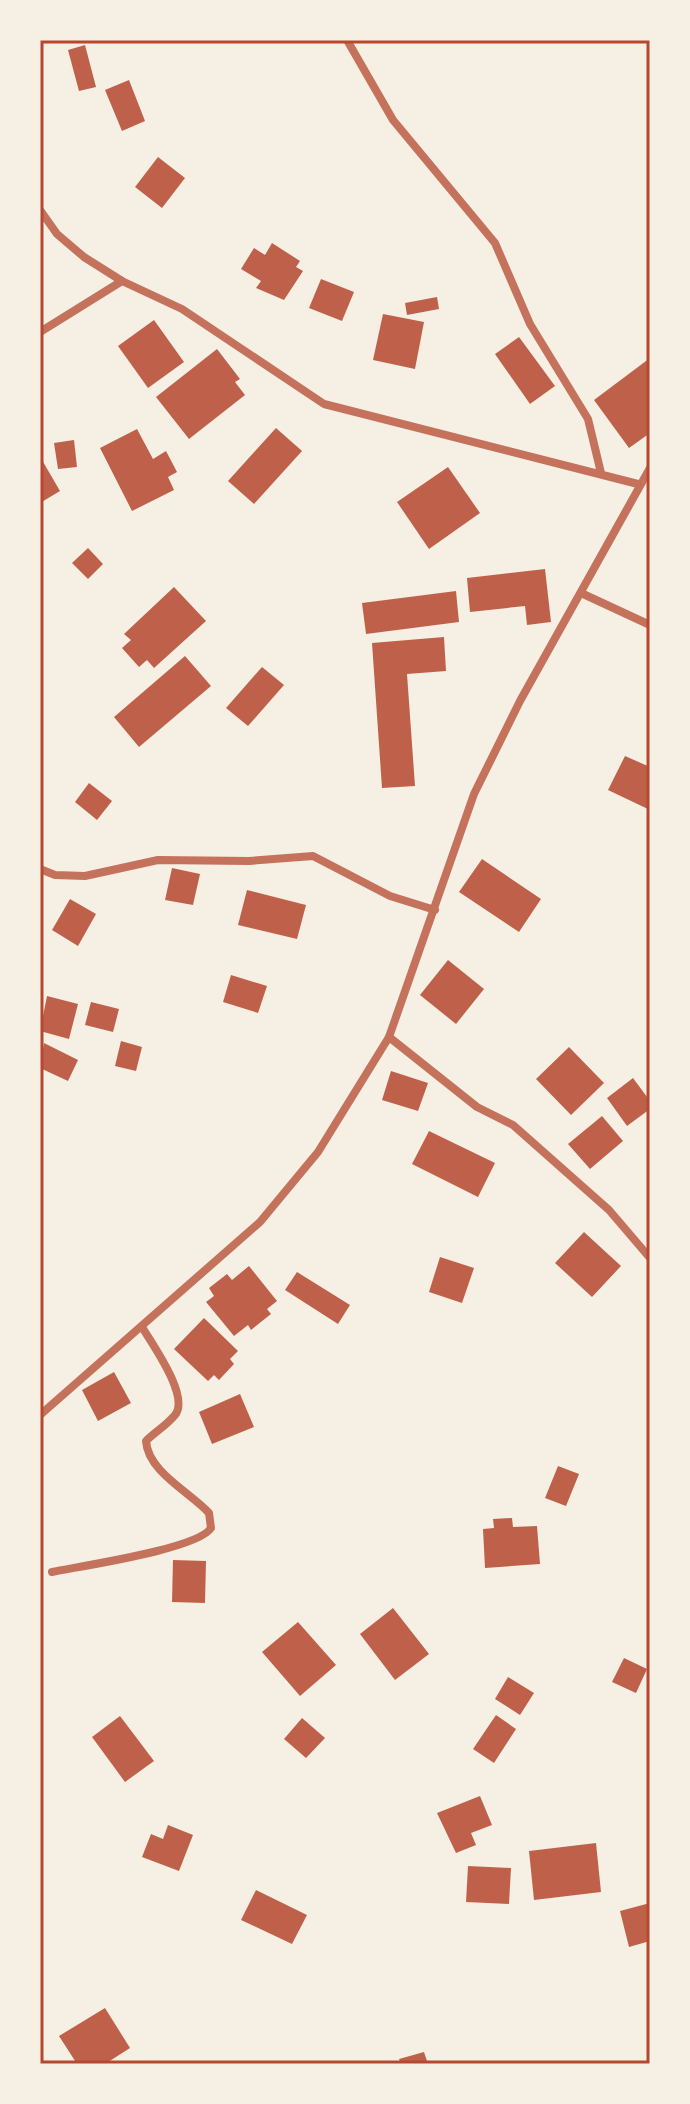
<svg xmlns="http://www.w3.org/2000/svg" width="690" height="2104" viewBox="0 0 690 2104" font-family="Lora,serif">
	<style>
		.building { fill: #bf614a }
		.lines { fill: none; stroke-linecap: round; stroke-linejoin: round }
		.minor { stroke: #c5725c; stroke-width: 8 }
		.neatline { fill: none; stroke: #b5482f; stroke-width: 3 }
	</style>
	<rect width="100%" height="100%" fill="#f6efe4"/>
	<g class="building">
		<path d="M85 45 96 87 79 91 68 50Z"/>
		<path d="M129 80 145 121 122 131 105 90Z"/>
		<path d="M158 157 185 178 162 208 135 187Z"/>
		<path d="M272 243 300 261 296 267 303 271 284 300 256 288 261 281 241 269 254 248 265 255Z"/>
		<path d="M321 279 354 292 342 321 309 308Z"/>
		<path d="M437 297 439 309 407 315 405 303Z"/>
		<path d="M383 314 424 322 415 369 373 360Z"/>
		<path d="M154 320 184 362 148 388 118 346Z"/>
		<path d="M519 337 555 386 530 404 495 354Z"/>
		<path d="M217 349 240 379 235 382 245 395 189 439 156 397Z"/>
		<path d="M650 358V433L629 448 594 400Z"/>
		<path d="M276 428 302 451 254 504 228 481Z"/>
		<path d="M137 429 153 459 166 451 177 472 168 477 174 490 132 511 100 448Z"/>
		<path d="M74 440 77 467 58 469 54 443Z"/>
		<path d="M42 460 60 491 40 503V461Z"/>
		<path d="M448 467 480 513 429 549 397 502Z"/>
		<path d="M88 548 103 564 88 579 72 563Z"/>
		<path d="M545 569 551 622 527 625 525 606 470 612 467 578Z"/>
		<path d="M174 587 206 621 154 668 147 660 139 667 122 648 131 640 124 634Z"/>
		<path d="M456 591 459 622 366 634 362 603Z"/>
		<path d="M444 637 446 671 407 674 415 786 382 788 372 643Z"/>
		<path d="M185 656 211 686 139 747 114 717Z"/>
		<path d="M262 667 284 685 248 726 226 708Z"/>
		<path d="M625 756 650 767V810L608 790Z"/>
		<path d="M89 783 112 801 97 820 75 802Z"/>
		<path d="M482 859 541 899 519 932 459 892Z"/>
		<path d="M172 868 200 874 193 905 165 900Z"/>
		<path d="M247 890 306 905 297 939 238 925Z"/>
		<path d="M70 899 96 914 78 946 52 930Z"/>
		<path d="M448 960 484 989 456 1024 420 995Z"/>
		<path d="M231 975 267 986 258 1013 223 1002Z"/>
		<path d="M47 996 78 1004 69 1039 40 1031Z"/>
		<path d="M91 1002 119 1009 113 1032 85 1025Z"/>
		<path d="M121 1041 142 1047 136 1071 115 1066Z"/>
		<path d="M44 1043 78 1060 68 1081 40 1068Z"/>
		<path d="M569 1047 604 1083 571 1115 536 1079Z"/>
		<path d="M391 1071 428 1083 418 1111 382 1100Z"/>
		<path d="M633 1078 650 1101V1109L627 1126 607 1098Z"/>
		<path d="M602 1116 623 1141 590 1169 568 1144Z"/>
		<path d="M429 1131 495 1163 478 1197 412 1164Z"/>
		<path d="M584 1232 621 1266 592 1297 555 1263Z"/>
		<path d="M440 1257 474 1268 462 1303 429 1292Z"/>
		<path d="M249 1266 277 1301 267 1309 271 1314 251 1330 248 1325 234 1336 206 1302 214 1296 209 1288 227 1274 232 1280Z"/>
		<path d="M297 1272 350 1305 338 1324 285 1290Z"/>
		<path d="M204 1318 238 1351 230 1359 234 1364 219 1380 214 1375 208 1381 174 1349Z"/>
		<path d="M114 1372 131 1403 98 1421 82 1390Z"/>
		<path d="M240 1394 254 1427 212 1444 199 1412Z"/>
		<path d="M558 1466 579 1474 566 1506 545 1498Z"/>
		<path d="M512 1518 513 1527 537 1526 540 1564 485 1568 483 1529 494 1528 493 1519Z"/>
		<path d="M173 1560 206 1561 205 1603 172 1602Z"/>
		<path d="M393 1608 429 1654 395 1680 360 1634Z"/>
		<path d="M298 1622 336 1665 300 1696 262 1652Z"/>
		<path d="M624 1658 647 1669 636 1693 612 1682Z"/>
		<path d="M508 1677 534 1693 520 1715 495 1699Z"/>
		<path d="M496 1715 516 1729 494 1763 473 1749Z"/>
		<path d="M120 1716 154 1761 125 1782 92 1737Z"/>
		<path d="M302 1718 325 1738 306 1758 284 1739Z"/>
		<path d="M480 1796 492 1825 471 1833 476 1845 456 1853 437 1813Z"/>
		<path d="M168 1825 193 1835 179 1871 142 1857 151 1834 163 1839Z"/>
		<path d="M596 1843 601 1892 534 1900 529 1851Z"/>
		<path d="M468 1866 511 1868 509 1904 466 1902Z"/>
		<path d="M256 1890 307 1915 292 1944 241 1920Z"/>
		<path d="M650 1903V1941L629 1947 620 1911Z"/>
		<path d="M105 2008 130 2048 105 2064H77L59 2036Z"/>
		<path d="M424 2052 428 2064H401L399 2059Z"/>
	</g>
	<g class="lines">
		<g class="minor">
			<path d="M347 40 393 120 495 243 530 324 588 419 601 473"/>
			<path d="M40 210 57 234 84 257 122 281 182 309 324 404 638 484"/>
			<path d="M40 332 122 281"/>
			<path d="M581 593 650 625"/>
			<path d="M40 869 55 875 85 876 158 860 249 861 313 856 390 896 435 910"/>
			<path d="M389 1037 477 1107 513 1125 609 1210 650 1258"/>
			<path d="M40 1415 260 1222 318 1152 389 1037 474 794 520 701 650 468"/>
			<path d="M52 1572C81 1566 198 1549 211 1528L209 1513C190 1492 148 1472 146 1441 155 1432 167 1425 175 1415 190 1397 153 1345 142 1327"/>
		</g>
	</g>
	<rect width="690" height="2104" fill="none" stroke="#f6efe4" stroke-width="84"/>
	<rect x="42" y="42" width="606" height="2020" class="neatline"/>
</svg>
